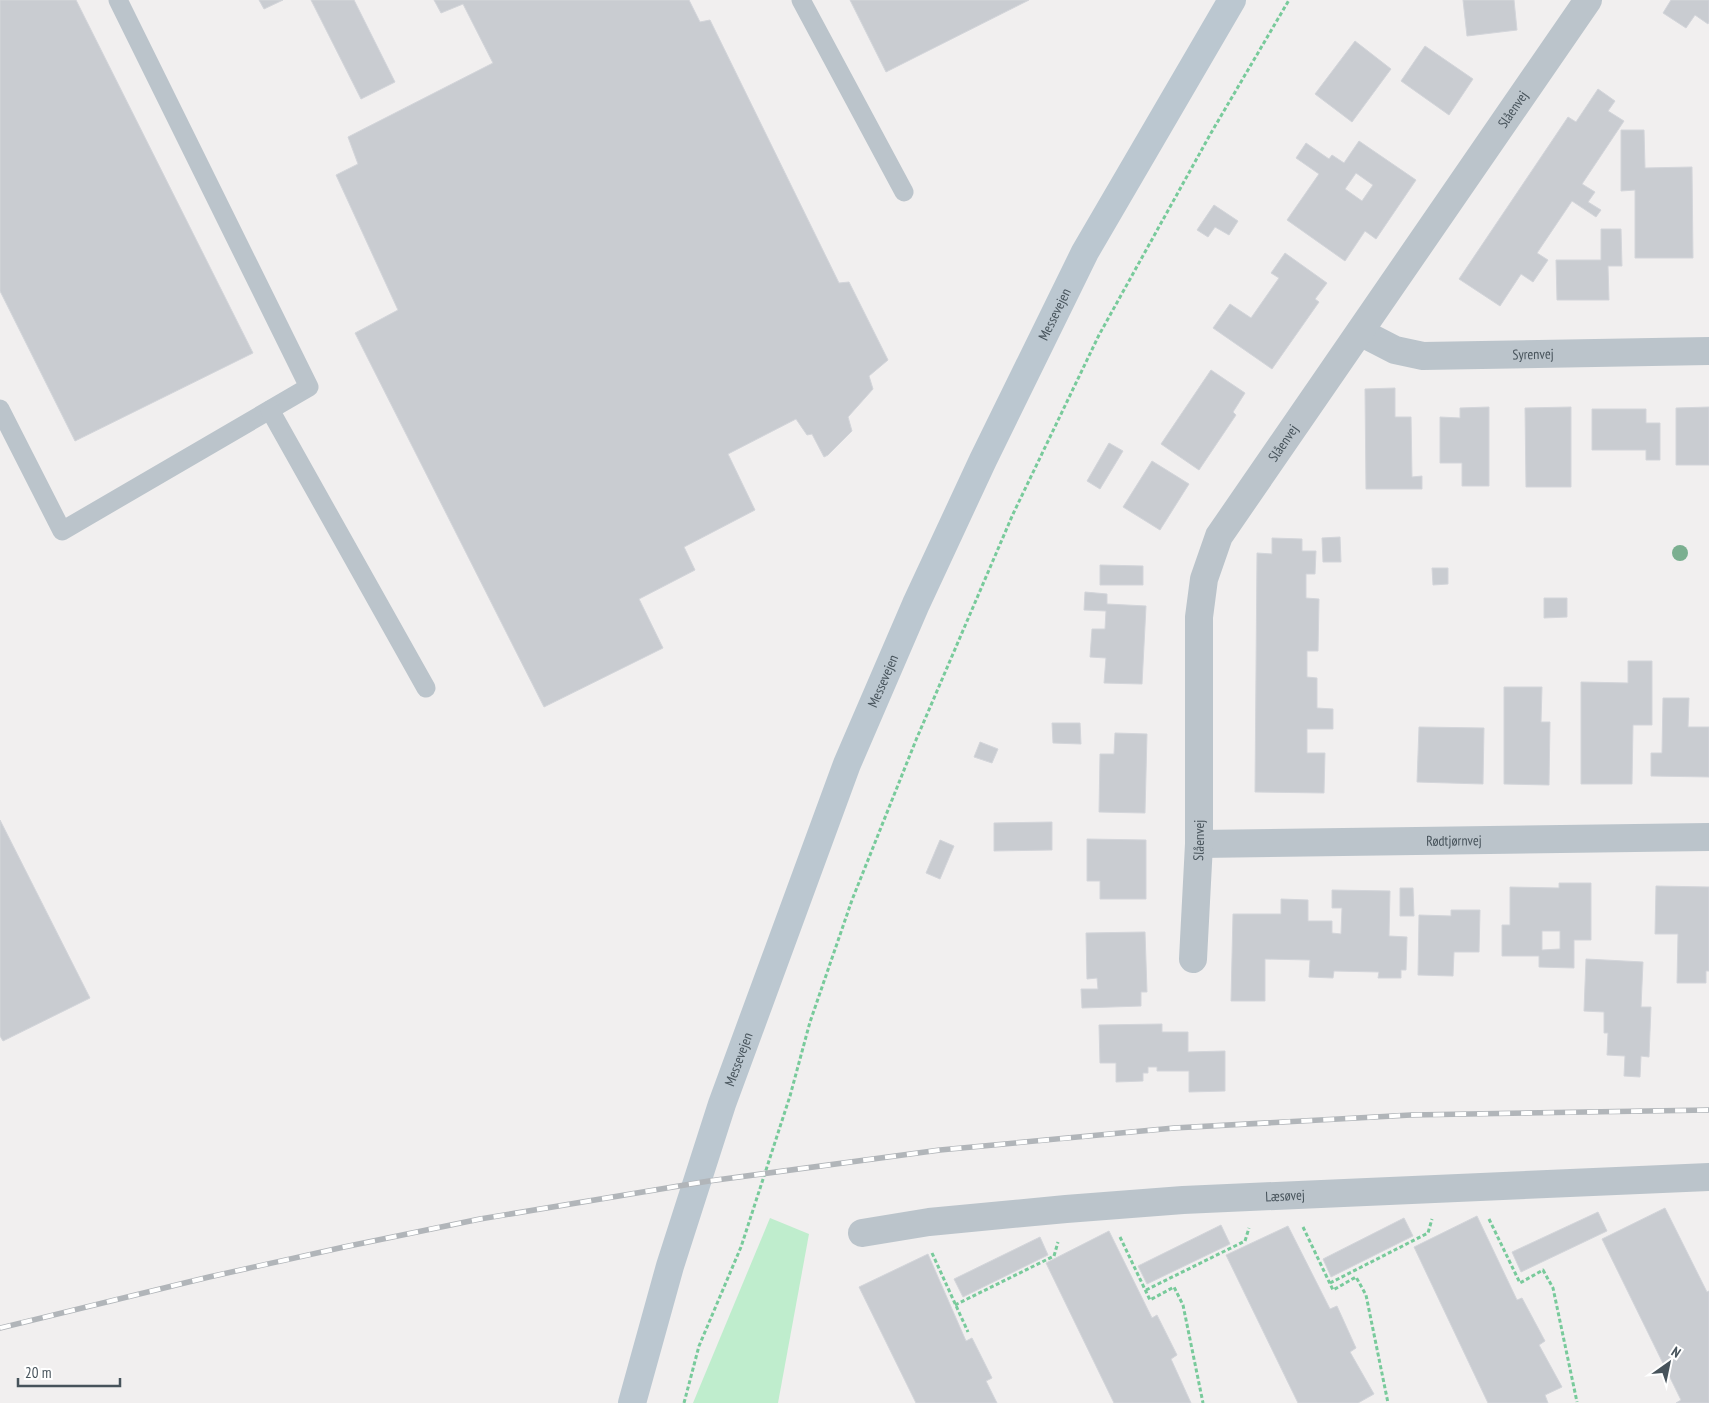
<svg xmlns="http://www.w3.org/2000/svg" width="1709" height="1403" viewBox="0 0 1709 1403" font-family="'PT Sans Narrow',sans-serif">
	<style>
		.green { fill: #bfedcd }
		.building { fill: #c9ccd1; stroke: #d3d5da; fill-rule: evenodd }
		.lines { fill: none; stroke-linecap: round; stroke-linejoin: round }
		.path { stroke: #78ca9b; stroke-width: 3; stroke-dasharray: 4 2.5; stroke-linecap: butt }
		.service { stroke: #bbc4cb; stroke-width: 19 }
		.minor { stroke: #bbc4cb; stroke-width: 28 }
		.secondary { stroke: #bbc7d0; stroke-width: 28 }
		.rail-casing { stroke: #b1b5b9; stroke-width: 5.5 }
		.rail { stroke: #fff; stroke-width: 4; stroke-dasharray: 11; stroke-linecap: butt }
		.tree { fill: #7baf90 }
		.labels { text-anchor: middle; dominant-baseline: central; stroke-width: 5; stroke-linejoin: round; paint-order: stroke }
		.street-label { font-size: 14px; fill: #47535b; stroke: #fff }
	</style>
	<rect width="100%" height="100%" fill="#f1efef"/>
	<path class="green" d="M770 1218 809 1234 778 1403H693Z"/>
	<g class="building">
		<path d="M0 0H76L253 353 75 441 0 291Z"/>
		<path d="M259 0H283L264 9Z"/>
		<path d="M311 0H354L395 82 361 99Z"/>
		<path d="M434 0H689L700 22 710 20 839 283 849 282 888 360 869 376 873 389 848 417 852 431 828 455 824 457 812 434 807 435 796 419 728 454 755 510 684 547 695 570 639 599 663 648 544 707 355 333 398 310 336 175 358 164 348 137 493 63 463 4 441 13Z"/>
		<path d="M850 0H1029L886 72Z"/>
		<path d="M1463 0H1514L1517 30 1467 36Z"/>
		<path d="M1671 0H1709V22L1708 24 1695 15 1686 28 1663 13Z"/>
		<path d="M1355 41 1391 69 1352 122 1315 94Z"/>
		<path d="M1425 46 1473 79 1449 115 1401 81Z"/>
		<path d="M1598 89 1615 101 1608 111 1624 121 1582 184 1595 192 1588 202 1601 210 1596 217 1572 201 1537 253 1548 260 1533 282 1521 274 1500 306 1459 279 1568 117 1576 122Z"/>
		<path d="M1621 130H1644L1645 168 1692 167 1693 258H1635V190L1621 191Z"/>
		<path d="M1359 141 1416 180 1376 239 1365 231 1345 261 1287 220 1319 174 1296 158 1306 143 1329 159 1332 155 1344 163ZM1356 173 1373 185 1362 201 1345 189Z"/>
		<path d="M1214 205 1238 221 1229 235 1215 227 1208 237 1197 230Z"/>
		<path d="M1601 229H1621L1622 266H1608L1609 300H1557L1556 260H1601Z"/>
		<path d="M1285 253 1327 283 1315 299 1319 302 1272 369 1213 328 1230 304 1251 318 1279 278 1271 273Z"/>
		<path d="M1211 370 1245 393 1233 412 1236 415 1199 470 1161 444Z"/>
		<path d="M1395 388V417H1411L1412 477 1422 476V489H1366L1365 389Z"/>
		<path d="M1489 407V486H1462V463H1440V417L1460 418V408Z"/>
		<path d="M1571 407V487H1526L1525 408Z"/>
		<path d="M1709 407V465H1676V408Z"/>
		<path d="M1592 409H1646V423H1660V460H1646V450H1592Z"/>
		<path d="M1109 443 1123 451 1100 489 1087 481Z"/>
		<path d="M1152 461 1189 484 1160 530 1123 507Z"/>
		<path d="M1340 537 1341 562H1323L1322 538Z"/>
		<path d="M1272 538 1302 539V551H1316L1315 574H1306V598L1319 599 1318 651H1307V677L1317 678V708L1333 709V729H1307V753H1325L1324 793 1255 792 1257 553 1272 554Z"/>
		<path d="M1100 565 1143 566V585H1100Z"/>
		<path d="M1432 568H1448V584L1433 585Z"/>
		<path d="M1085 592 1107 594V604L1146 606 1142 684 1104 683 1106 658 1090 657 1092 629H1105L1106 611 1084 610Z"/>
		<path d="M1544 598H1567V617L1544 618Z"/>
		<path d="M1628 661H1652V725H1633L1632 784H1581V682L1628 683Z"/>
		<path d="M1504 687H1542L1541 722H1550L1549 785 1504 784Z"/>
		<path d="M1663 698H1689L1688 727H1709V777L1651 776V753H1662Z"/>
		<path d="M1052 723H1080L1081 744 1053 743Z"/>
		<path d="M1419 727 1484 728 1483 784 1417 782Z"/>
		<path d="M1115 733 1147 734 1145 813 1099 812 1100 754H1114Z"/>
		<path d="M980 742 998 749 992 763 974 757Z"/>
		<path d="M0 820 90 998 3 1041 0 1036Z"/>
		<path d="M1052 822V850L994 851V823Z"/>
		<path d="M1087 839 1146 840V899H1100V881H1087Z"/>
		<path d="M940 840 954 846 940 879 926 873Z"/>
		<path d="M1559 883H1591V940H1574V968L1539 967V956H1502V925H1510V887L1559 888ZM1542 931H1560V949L1542 950Z"/>
		<path d="M1656 886 1709 887V971H1706V983H1677L1678 934H1655Z"/>
		<path d="M1400 888H1413L1414 916H1400Z"/>
		<path d="M1332 890 1390 891 1389 936 1407 937 1406 970H1401V978H1378L1379 972 1334 971 1333 978 1309 977 1310 960 1265 959V1001H1231L1233 914H1281V899L1308 900V921H1332V933L1341 934 1342 908H1332Z"/>
		<path d="M1451 910H1480L1479 952H1454L1453 976 1418 975 1419 915 1451 916Z"/>
		<path d="M1145 932 1147 992H1141V1006L1082 1008 1081 989H1098L1097 978 1087 979 1086 933Z"/>
		<path d="M1586 959 1643 962 1641 1007H1651L1649 1057 1641 1056 1640 1077 1624 1076 1625 1056 1607 1055 1608 1033H1604V1012L1584 1011Z"/>
		<path d="M1162 1024V1032H1188V1052L1225 1051V1091L1189 1092V1071H1157V1067H1148V1073H1143V1081L1116 1082V1063H1100L1099 1025Z"/>
		<path d="M1665 1208 1707 1292 1709 1291V1403H1676L1681 1400 1602 1239Z"/>
		<path d="M1598 1212 1607 1231 1521 1272 1512 1252Z"/>
		<path d="M1477 1216 1517 1300 1522 1298 1545 1341 1539 1345 1562 1387 1545 1395 1548 1403H1488L1414 1247Z"/>
		<path d="M1404 1218 1413 1236 1331 1277 1323 1259Z"/>
		<path d="M1221 1225 1230 1244 1147 1284 1138 1266Z"/>
		<path d="M1288 1226 1330 1309 1337 1306 1356 1348 1350 1352 1374 1394 1358 1403H1298L1226 1255Z"/>
		<path d="M1109 1231 1152 1318 1157 1315 1177 1355 1171 1359 1191 1403H1114L1046 1263Z"/>
		<path d="M1040 1237 1048 1255 963 1297 954 1279Z"/>
		<path d="M928 1254 966 1341 972 1338 992 1378 986 1381 997 1403H916L859 1287Z"/>
	</g>
	<g class="lines">
		<g class="path">
			<path d="M1489 1219 1520 1283 1543 1270 1553 1288 1577 1402"/>
			<path d="M1303 1227 1333 1290 1356 1277 1366 1295 1388 1403"/>
			<path d="M1120 1237 1150 1300 1174 1287 1183 1305 1203 1403"/>
			<path d="M932 1253 968 1332"/>
			<path d="M1330 1283 1428 1233 1432 1219"/>
			<path d="M1146 1290 1245 1241 1249 1228"/>
			<path d="M955 1305 1054 1256 1058 1242"/>
			<path d="M684 1403 699 1346 741 1247 790 1096 810 1022 852 900 916 740 1013 514 1099 335 1211 133 1289 0"/>
		</g>
		<g class="service">
			<path d="M801 0 904 192"/>
			<path d="M0 409 62 531 309 387 118 0"/>
			<path d="M270 410 426 688"/>
		</g>
		<g class="minor">
			<path id="s1" d="M1360 332 1395 350 1423 356 1709 351"/>
			<path id="s2" d="M1199 844 1709 837"/>
			<path id="s3" d="M1193 959 1199 844V617L1204 579 1219 536 1588 0"/>
			<path id="s4" d="M862 1233 929 1222 1066 1209 1183 1200 1709 1177"/>
		</g>
		<path class="secondary" id="s5" d="M632 1403 670 1266 722 1104 847 764 916 604 983 460 1085 252 1232 0"/>
		<defs>
			<path id="rail" d="M0 1328 209 1277 344 1247 480 1219 709 1181 940 1150 1174 1128 1411 1115 1709 1110"/>
		</defs>
		<use href="#rail" class="rail-casing"/>
		<use href="#rail" class="rail"/>
	</g>
	<circle class="tree" cx="1680" cy="553" r="8"/>
	<g class="labels">
		<g class="street-label">
			<text stroke="none"><textPath href="#s3" startOffset="944">Slåenvej</textPath></text>
			<text stroke="none"><textPath href="#s5" startOffset="1170">Messevejen</textPath></text>
			<text stroke="none"><textPath href="#s1" startOffset="178">Syrenvej</textPath></text>
			<text stroke="none"><textPath href="#s3" startOffset="539">Slåenvej</textPath></text>
			<text stroke="none"><textPath href="#s5" startOffset="765">Messevejen</textPath></text>
			<text stroke="none"><textPath href="#s3" startOffset="119">Slåenvej</textPath></text>
			<text stroke="none"><textPath href="#s2" startOffset="255">Rødtjørnvej</textPath></text>
			<text stroke="none"><textPath href="#s5" startOffset="360">Messevejen</textPath></text>
			<text stroke="none"><textPath href="#s4" startOffset="425">Læsøvej</textPath></text>
		</g>
	</g>
	<g transform="translate(1669 1363) rotate(33)" stroke="#ffffff" stroke-width="4" paint-order="stroke">
	<path d="M0-4L9 19L0 12L-9 19Z" fill="#47535b"/>
	<text y="-8" font-size="14" font-weight="bold" text-anchor="middle" fill="#47535b">N</text>
	</g>
	<path d="M18 1378v8h102v-8" fill="none" stroke="#47535b" stroke-width="2.5"/>
	<text x="25" y="1378" font-size="15" fill="#47535b" stroke="#ffffff" stroke-width="4" paint-order="stroke">20 m</text>
</svg>
